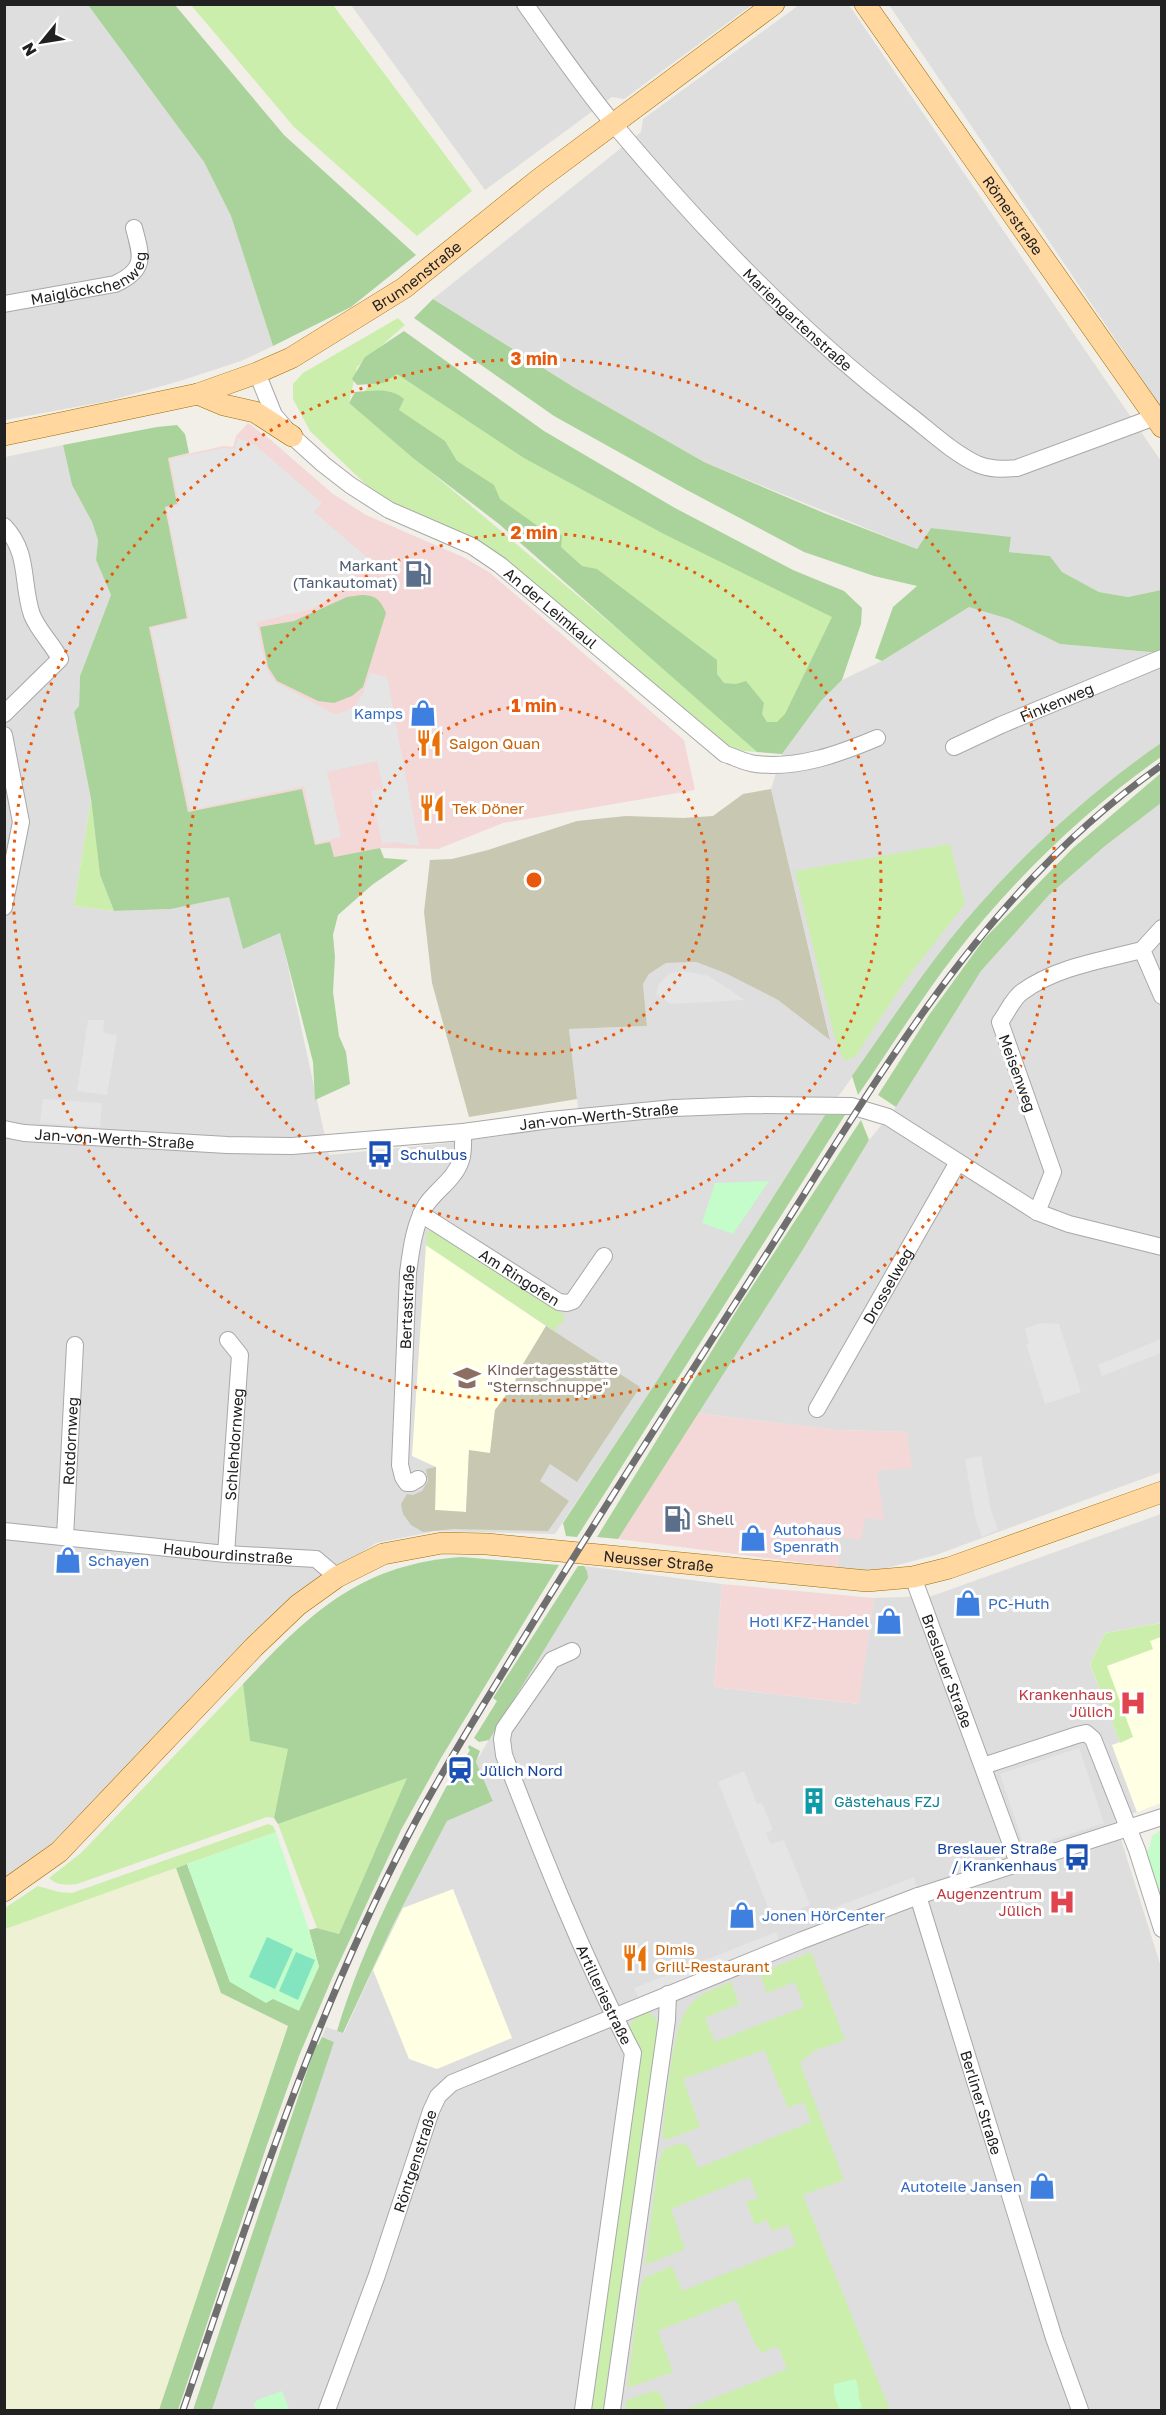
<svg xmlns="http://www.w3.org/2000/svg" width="1166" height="2415" viewBox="0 0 1166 2415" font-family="'Golos Text',sans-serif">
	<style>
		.residential { fill: #dfdede }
		.commercial { fill: #f3d8d7 }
		.education { fill: #ffffe3 }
		.construction { fill: #c7c7b2 }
		.farmland { fill: #eef1d3 }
		.grass { fill: #cbeeac }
		.forest { fill: #aad39b }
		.park { fill: #c4fcca }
		.pitch { fill: #83e4c0 }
		.parking { fill: #e5e5e5 }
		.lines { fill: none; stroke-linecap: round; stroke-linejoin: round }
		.minor-casing { stroke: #a8a8a8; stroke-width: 18 }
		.major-casing { stroke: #9e6d00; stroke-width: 22 }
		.minor { stroke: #fff; stroke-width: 16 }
		.major { stroke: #ffd79f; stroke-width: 21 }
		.rail-casing { stroke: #6f6f6f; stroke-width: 7 }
		.rail { stroke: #fff; stroke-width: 4.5; stroke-dasharray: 14; stroke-linecap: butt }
		.ring { fill: none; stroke: #e8590c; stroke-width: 3; stroke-dasharray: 3 6 }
		.labels { text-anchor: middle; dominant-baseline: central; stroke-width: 6; stroke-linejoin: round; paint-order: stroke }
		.street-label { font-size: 15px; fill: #212121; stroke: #fff }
		.service-label { font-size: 15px; fill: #4e5e75; stroke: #fff; text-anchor: end }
		.shop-label { font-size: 15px; fill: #366cbe; stroke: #fff; text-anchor: start }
		.food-label { font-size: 15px; fill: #c56008; stroke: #fff; text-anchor: start }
		.transit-label { font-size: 15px; fill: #164399; stroke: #fff; text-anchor: start }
		.education-label { font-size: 15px; fill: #785e54; stroke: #fff; text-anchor: start }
		.health-label { font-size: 15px; fill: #be3a42; stroke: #fff; text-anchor: end }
		.culture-label { font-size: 15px; fill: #0d838f; stroke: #fff; text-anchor: start }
		.centre { fill: #e8590c; stroke: #fff; stroke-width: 3 }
		.ring-label { font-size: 18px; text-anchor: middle; font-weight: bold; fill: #e8590c; stroke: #fff; stroke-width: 6; stroke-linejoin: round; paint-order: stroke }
	</style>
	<rect width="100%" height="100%" fill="#f2efe8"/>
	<g class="residential">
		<path d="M5 5H88L204 162 231 216 273 346 241 361 180 381 108 401 5 420Z"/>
		<path d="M351 5H752L624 99 612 97 485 190Z"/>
		<path d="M799 5H849L1161 461V590L1128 597 1099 592 1062 572 1050 556 1009 552 1011 538 931 528 917 549 704 462 575 388 433 299 641 132 643 119Z"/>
		<path d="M889 5H1161V407L995 161Z"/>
		<path d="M63 445 72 485 92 522 98 540 96 560 111 595 80 676 79 706 74 712 91 799 74 906 114 911 171 909 229 897 280 930 329 1155 448 1143 580 1125 569 1029 647 1026 643 984 649 974 666 963 696 962 725 973 778 1000 830 1039 771 789 782 754 821 701 842 680 882 661 969 606 1009 619 1060 644 1161 653V743L1082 805 1024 858 949 942 825 1115 653 1387 555 1534 436 1531 376 1543 290 1600 68 1832 5 1880V457Z"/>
		<path d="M1161 803V1472L936 1555 871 1572 837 1567 840 1537 865 1518 877 1471 907 1432 837 1430 697 1413 802 1251 862 1149 896 1107 981 971 1049 895 1105 846Z"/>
		<path d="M1161 1514V1623L1090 1664 1120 1743 1112 1745 1137 1812 1115 1820 1161 1967V2410H212L334 2042 322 2037 326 2027 344 2033 393 1925 447 1821 493 1800 476 1762 587 1571 584 1566 722 1584 714 1687 858 1704 874 1598 932 1596Z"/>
	</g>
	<g class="commercial">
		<path d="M248 423 272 441 333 494 366 515 463 557 489 572 684 740 695 790 503 823 438 849 380 848 334 857 315 846 302 789 188 812 149 627 187 617 165 507 177 504 168 458 224 446 233 447 236 436Z"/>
		<path d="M697 1413 837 1430 907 1432 912 1468 877 1471 884 1520 865 1518 861 1540 840 1537 837 1567 618 1539Z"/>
		<path d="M722 1584 874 1598 859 1704 714 1687Z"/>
	</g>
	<g class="education">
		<path d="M426 1245 546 1326 517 1374 515 1383 495 1410 490 1454 469 1451 466 1512 435 1510 436 1467 412 1456Z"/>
		<path d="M1161 1623V1803L1137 1812 1112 1745 1120 1742 1090 1664 1105 1633Z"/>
		<path d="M453 1889 512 2038 437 2069 409 2059 373 1970 403 1908Z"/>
	</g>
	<g class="construction">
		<path d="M771 789 830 1040 778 1000 725 973 696 962 666 963 649 974 643 984 647 1026 569 1029 577 1099 469 1117 432 983 424 912 430 860 452 859 488 850 577 821 626 816 683 818 713 816 743 794Z"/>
		<path d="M546 1326 640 1387 577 1482 550 1464 540 1481 569 1501 548 1531 453 1529 423 1532 411 1525 403 1514 401 1504 407 1494 413 1495 422 1491 428 1481 426 1469 436 1467 435 1510 466 1512 469 1450 490 1453 495 1410 515 1383 517 1374Z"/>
	</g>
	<path class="farmland" d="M176 1868 221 1992 288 2026 159 2410H5V1929Z"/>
	<g class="grass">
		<path d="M191 5H333L472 191 417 236 294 127Z"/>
		<path d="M398 318 405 325 357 367 349 403 647 654 757 752 731 750 486 547 381 499 310 431 293 399V384L303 373Z"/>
		<path d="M380 362 833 617 779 737 362 398Z"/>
		<path d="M91 799 100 875 114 911 74 906Z"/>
		<path d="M950 844 965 904 907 978 855 1057 844 1061 834 1035 795 871Z"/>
		<path d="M434 1230 555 1310 564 1314 563 1323 558 1324 556 1332 426 1245 427 1232Z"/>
		<path d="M1161 1623V1637L1150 1641 1153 1649 1107 1666 1133 1737 1120 1743 1090 1664 1105 1633Z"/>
		<path d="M243 1684 250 1741 289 1749 274 1818 267 1817 77 1884C65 1885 58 1886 49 1878L81 1853Z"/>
		<path d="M408 1777 339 1934 317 1928 278 1824Z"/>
		<path d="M268 1824 273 1826 276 1832 5 1929V1908L38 1886 59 1892 72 1893Z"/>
		<path d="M811 1952 845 2040 814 2051 800 2063 844 2180 803 2195 890 2410H684L787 2369 778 2346 761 2353 753 2340 736 2300 658 2331 673 2372 627 2388 640 2287 644 2278 672 2266 682 2291 796 2245 788 2225 772 2231 767 2220 755 2225 746 2202 758 2198 749 2177 671 2209 685 2249 645 2265 658 2163 664 2149 681 2143 689 2147 698 2168 811 2122 803 2102 788 2108 764 2050 683 2079 700 2127 666 2140 662 2137C667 2105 670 2028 690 2005 700 1993 717 1988 731 1982L739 2004 705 2018 715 2042 804 2007 795 1982 767 1993 760 1973Z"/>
		<path d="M643 2013H650L656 2019 659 2028 607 2410H592L639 2062 629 2027 636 2016Z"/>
		<path d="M653 2391 660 2393 667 2410H625L627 2400Z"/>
	</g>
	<g class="forest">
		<path d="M88 5H175L284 135 416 255 351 307 273 346 231 216 204 162Z"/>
		<path d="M433 299 575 388 704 462 824 513 917 549 931 528 1011 537 1009 552 1050 556 1062 572 1099 592 1128 597 1161 590V653L1060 644 1009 619 969 607 882 661 875 658 893 607 917 586 874 576 804 552 685 489 554 416 414 318Z"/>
		<path d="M404 331 544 431 675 508 793 570 844 591 862 608 861 624 842 680 821 701 782 754 757 752 499 524 413 458 349 403 355 392C373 391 390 387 404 399L399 410 445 441 457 461 494 485 500 499 546 532H558L562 536 561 547 582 566 597 569 717 660V674L724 683 736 684 746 681 764 703 762 714 767 722H777L785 714 832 617 662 533 524 458 397 374 383 383 357 385 352 379 365 357Z"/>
		<path d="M177 425 185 434 189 453 168 458 177 504 165 507 187 618 149 627 188 812 302 789 315 845 330 842 334 857 380 848 384 858 408 860 372 885 338 915 333 935 335 957 333 992 339 1036 346 1052 350 1084 315 1100 313 1062 280 933 243 949 229 897 171 909 114 911 100 875 91 799 74 712 79 706 80 676 111 595 96 560 98 540 92 522 72 485 63 445 157 427Z"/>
		<path d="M361 595C375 595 380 599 386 613L363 687 352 696 334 703 318 701 277 681 268 667 260 627 294 621 347 597Z"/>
		<path d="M1161 743V757C1084 811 1012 881 954 956 920 1000 890 1049 858 1095L852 1076C884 1031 914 985 948 942 1008 867 1082 798 1161 743Z"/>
		<path d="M1161 773V803L1105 846 1049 895 981 971 896 1107 878 1095 929 1015 985 938 1073 848Z"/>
		<path d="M825 1115H845L577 1537 566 1536 563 1523 653 1387Z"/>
		<path d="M861 1120 869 1140 802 1251 618 1539 597 1537 740 1305Z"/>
		<path d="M461 1557 559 1565 441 1758 401 1830 333 1976 299 2056 267 2145 178 2410H159L288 2026 221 1993 176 1868 187 1864 230 1982 319 1967 309 1930 317 1928 339 1934 407 1778 278 1824 274 1818 288 1749 250 1741 243 1684C309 1614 360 1564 461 1557Z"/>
		<path d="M578 1566H584L587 1571 588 1578 489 1740 479 1742 474 1738 497 1701 493 1698Z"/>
		<path d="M469 1745 480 1751 476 1762 493 1801 447 1821 393 1925 343 2033 337 2031C365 1938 413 1849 459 1763L461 1765 470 1750 468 1748Z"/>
		<path d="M322 2037 334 2042 212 2410H193L316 2044 318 2045Z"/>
	</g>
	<g class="park">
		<path d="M769 1181 733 1234 702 1223 715 1183Z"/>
		<path d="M1161 1830V1908L1143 1851 1149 1849 1152 1836Z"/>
		<path d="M276 1832 309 1930 319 1967 299 2011 273 1999 266 2003 230 1982 187 1864Z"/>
		<path d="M855 2379C861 2387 856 2397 862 2406L859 2410H840L834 2395V2384Z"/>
		<path d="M282 2391 289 2408 283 2410H256L254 2404 257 2400Z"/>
	</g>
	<g class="pitch">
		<path d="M267 1937 293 1949 275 1989 249 1977Z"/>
		<path d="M296 1952 315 1960 298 2000 279 1991Z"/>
	</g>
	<g class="parking">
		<path d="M238 438 254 444 322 503 314 512 369 559 332 597 312 609 257 622 266 668 275 682 334 714 344 712 355 706 363 693 370 673 387 677 419 846 394 842 382 844 371 791 383 789 377 761 327 772 341 837 316 843 304 786 190 810 151 628 189 619 167 509 179 505 170 459 224 448 235 449Z"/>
		<path d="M682 971 709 976 745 1000 670 1004 656 994 659 984 670 973Z"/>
		<path d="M88 1020H104L103 1033 117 1035 107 1095 77 1091Z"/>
		<path d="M43 1099 102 1103 100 1127 40 1123Z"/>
		<path d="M1040 1323 1059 1324 1081 1392 1045 1404 1026 1344 1029 1343 1025 1329Z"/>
		<path d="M1161 1339V1353L1102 1376 1098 1365Z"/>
		<path d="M981 1456 991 1510 998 1530 982 1537 975 1517 965 1459Z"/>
		<path d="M1079 1748 1104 1823 1025 1849 1000 1774Z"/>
		<path d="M744 1771 757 1804 762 1803 773 1830 766 1833 771 1844 784 1840 810 1905 773 1920 718 1782Z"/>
		<path d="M914 1877 917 1887 822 1924 818 1914Z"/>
		<path d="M776 1932 779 1941 638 1997 634 1988Z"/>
	</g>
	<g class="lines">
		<defs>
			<g id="minor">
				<path id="s1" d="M525 4C555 46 584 89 617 128 703 230 797 329 904 411 927 428 950 451 977 464 991 470 1002 469 1017 468L1155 417"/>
				<path id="s2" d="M4 304 115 284C146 270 142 257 134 228"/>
				<path id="s3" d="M257 373 274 415 292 436 323 464 350 485 389 510 472 546 500 565 725 754C735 757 745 763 756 764 798 769 839 754 877 738"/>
				<path d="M4 526C30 553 21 583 32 615 39 632 52 643 60 659L4 714"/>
				<path d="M4 735 21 822 4 907"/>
				<path id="s4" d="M954 747 1001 725 1162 658"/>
				<path d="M1162 928 1142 950 1162 996"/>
				<path id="s5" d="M4 1129 24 1133 227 1145 292 1146 463 1132 550 1120 674 1108 751 1105 851 1106 888 1117 1037 1212 1069 1224 1162 1247"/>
				<path d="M1037 1212 1053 1172 1000 1022C1007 1013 1013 998 1022 992 1056 967 1103 960 1142 950"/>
				<path id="s6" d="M421 1214 559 1302 567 1303 573 1301 604 1256"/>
				<path id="s7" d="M817 1409 958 1162"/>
				<path id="s8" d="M418 1479 411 1483H407L403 1477 400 1465 408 1273C411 1251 414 1224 426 1205 437 1189 455 1179 461 1160 464 1152 463 1141 463 1132"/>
				<path id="s9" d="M4 1531 226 1554 316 1559 337 1577"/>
				<path id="s10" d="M65 1537 75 1345"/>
				<path id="s11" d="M226 1554 240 1355 228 1340"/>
				<path id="s12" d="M913 1577 1018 1863"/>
				<path id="s13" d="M572 1651 552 1660 504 1729 502 1739 504 1755C543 1856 583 1957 633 2053L583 2410"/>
				<path d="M983 1766 1077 1735 1086 1733 1093 1739 1137 1850 1162 1929"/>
				<path id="s14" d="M918 1896 1054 2338 1080 2410"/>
				<path id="s15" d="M327 2410 377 2275 431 2111 438 2096 452 2083 800 1941 918 1896 1162 1817"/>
				<path d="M612 2410 667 2020 668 1994"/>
			</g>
			<g id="major">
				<path id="s16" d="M865 4 1162 427"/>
				<path d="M198 394 224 405 255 412 292 436"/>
				<path id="s17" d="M4 435 198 394 257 373 291 358 404 288 538 180 774 4"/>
				<path id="s18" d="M4 1891 59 1852 254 1647 298 1605 337 1577 383 1554 442 1543 487 1544 867 1581 913 1577 949 1568 1162 1492"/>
			</g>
		</defs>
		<use href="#minor" class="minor-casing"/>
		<use href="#major" class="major-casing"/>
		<use href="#minor" class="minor"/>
		<use href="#major" class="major"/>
		<defs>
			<path id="rail" d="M183 2410C250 2214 313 2016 410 1832 440 1774 475 1719 508 1664 590 1528 677 1395 762 1261 878 1079 981 892 1162 765"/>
		</defs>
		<use href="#rail" class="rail-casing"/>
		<use href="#rail" class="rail"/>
	</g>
	<g class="ring">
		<circle cx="534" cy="880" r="174"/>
		<circle cx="534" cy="880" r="347"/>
		<circle cx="534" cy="880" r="521"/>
	</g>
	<defs>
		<symbol id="fuel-bare" viewBox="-9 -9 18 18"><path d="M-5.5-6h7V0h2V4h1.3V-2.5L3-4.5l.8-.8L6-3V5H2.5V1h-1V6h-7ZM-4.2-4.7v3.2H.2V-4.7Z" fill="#5c6f8a" stroke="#fff" stroke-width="2.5" paint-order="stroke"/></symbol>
		<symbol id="shop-bare" viewBox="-9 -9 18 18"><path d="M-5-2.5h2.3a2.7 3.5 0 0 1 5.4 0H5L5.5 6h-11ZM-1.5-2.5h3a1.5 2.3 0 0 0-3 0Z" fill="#3f7fe0" stroke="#fff" stroke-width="2.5" paint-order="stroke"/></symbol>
		<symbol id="restaurant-bare" viewBox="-9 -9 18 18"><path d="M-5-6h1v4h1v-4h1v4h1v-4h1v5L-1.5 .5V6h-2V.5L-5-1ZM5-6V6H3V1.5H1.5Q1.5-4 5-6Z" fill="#e8710a" stroke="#fff" stroke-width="2.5" paint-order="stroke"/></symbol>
		<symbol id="bus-bare" viewBox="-9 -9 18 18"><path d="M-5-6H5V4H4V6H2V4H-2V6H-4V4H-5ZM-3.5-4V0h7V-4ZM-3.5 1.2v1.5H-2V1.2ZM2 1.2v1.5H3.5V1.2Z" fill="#1a4fb4" stroke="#fff" stroke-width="2.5" paint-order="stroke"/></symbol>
		<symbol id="school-bare" viewBox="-9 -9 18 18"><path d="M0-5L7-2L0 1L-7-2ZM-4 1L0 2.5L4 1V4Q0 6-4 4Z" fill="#8d6e63" stroke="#fff" stroke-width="2.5" paint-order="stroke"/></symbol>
		<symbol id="hospital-bare" viewBox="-9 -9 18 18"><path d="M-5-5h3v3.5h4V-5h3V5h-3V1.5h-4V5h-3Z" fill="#e0444e" stroke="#fff" stroke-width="2.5" paint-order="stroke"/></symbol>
		<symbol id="station-bare" viewBox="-9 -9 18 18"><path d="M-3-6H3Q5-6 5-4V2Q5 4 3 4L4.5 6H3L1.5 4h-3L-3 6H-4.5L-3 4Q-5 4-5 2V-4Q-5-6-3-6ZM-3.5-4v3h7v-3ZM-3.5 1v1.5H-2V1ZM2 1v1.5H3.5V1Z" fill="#1a4fb4" stroke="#fff" stroke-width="2.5" paint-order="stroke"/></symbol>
		<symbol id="building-bare" viewBox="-9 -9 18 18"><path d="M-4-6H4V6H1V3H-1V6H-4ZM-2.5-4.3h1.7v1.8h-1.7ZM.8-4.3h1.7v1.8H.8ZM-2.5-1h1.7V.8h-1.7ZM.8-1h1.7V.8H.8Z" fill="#0f9aa8" stroke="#fff" stroke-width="2.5" paint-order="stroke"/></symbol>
	</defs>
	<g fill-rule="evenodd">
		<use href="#fuel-bare" x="399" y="555" width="38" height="38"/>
		<use href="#shop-bare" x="404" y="694" width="38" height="38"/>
		<use href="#restaurant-bare" x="410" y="724" width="38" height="38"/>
		<use href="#restaurant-bare" x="413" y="789" width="38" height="38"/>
		<use href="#bus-bare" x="361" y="1135" width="38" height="38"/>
		<use href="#school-bare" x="448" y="1359" width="38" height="38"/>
		<use href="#fuel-bare" x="658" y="1500" width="38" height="38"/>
		<use href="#shop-bare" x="734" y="1519" width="38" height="38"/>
		<use href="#shop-bare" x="49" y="1541" width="38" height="38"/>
		<use href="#shop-bare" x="949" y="1584" width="38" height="38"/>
		<use href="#shop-bare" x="870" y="1602" width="38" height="38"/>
		<use href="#hospital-bare" x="1114" y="1684" width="38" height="38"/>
		<use href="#station-bare" x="441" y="1751" width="38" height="38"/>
		<use href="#building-bare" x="795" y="1782" width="38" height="38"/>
		<use href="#bus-bare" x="1058" y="1838" width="38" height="38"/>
		<use href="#hospital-bare" x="1043" y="1883" width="38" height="38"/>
		<use href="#shop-bare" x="723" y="1896" width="38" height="38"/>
		<use href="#restaurant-bare" x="616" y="1939" width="38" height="38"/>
		<use href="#shop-bare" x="1023" y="2167" width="38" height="38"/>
	</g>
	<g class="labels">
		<g class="street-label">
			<text stroke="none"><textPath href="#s16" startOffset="258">Römerstraße</textPath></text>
			<text stroke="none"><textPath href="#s2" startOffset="92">Maiglöckchenweg</textPath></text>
			<text stroke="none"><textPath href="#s17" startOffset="448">Brunnenstraße</textPath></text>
			<text stroke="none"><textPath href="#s1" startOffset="418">Mariengartenstraße</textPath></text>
			<text stroke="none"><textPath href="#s3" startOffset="386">An der Leimkaul</textPath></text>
			<text stroke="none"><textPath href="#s4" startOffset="112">Finkenweg</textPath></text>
			<text transform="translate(1018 1073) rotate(70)">Meisenweg</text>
			<text stroke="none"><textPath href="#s5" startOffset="597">Jan-von-Werth-Straße</textPath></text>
			<text stroke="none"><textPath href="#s5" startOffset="111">Jan-von-Werth-Straße</textPath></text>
			<text stroke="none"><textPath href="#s6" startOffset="117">Am Ringofen</textPath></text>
			<text stroke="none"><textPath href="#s7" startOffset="142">Drosselweg</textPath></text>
			<text stroke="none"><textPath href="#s8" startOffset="190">Bertastraße</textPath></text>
			<text stroke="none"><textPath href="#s10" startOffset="96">Rotdornweg</textPath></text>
			<text stroke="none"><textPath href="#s11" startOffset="110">Schlehdornweg</textPath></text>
			<text stroke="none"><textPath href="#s9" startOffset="225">Haubourdinstraße</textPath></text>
			<text stroke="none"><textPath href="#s18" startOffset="788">Neusser Straße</textPath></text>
			<text stroke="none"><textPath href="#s12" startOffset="100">Breslauer Straße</textPath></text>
			<text stroke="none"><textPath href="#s13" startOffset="392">Artilleriestraße</textPath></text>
			<text stroke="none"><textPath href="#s14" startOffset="216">Berliner Straße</textPath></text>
			<text stroke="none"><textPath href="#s15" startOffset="264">Röntgenstraße</textPath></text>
		</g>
		<g class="service-label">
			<text x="398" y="565">Markant<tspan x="398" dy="17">(Tankautomat)</tspan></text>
			<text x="697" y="1519" text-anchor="start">Shell</text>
		</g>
		<g class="shop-label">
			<text x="403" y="713" text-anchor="end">Kamps</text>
			<text x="773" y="1529">Autohaus<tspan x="773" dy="17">Spenrath</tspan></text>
			<text x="88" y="1560">Schayen</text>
			<text x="988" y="1603">PC-Huth</text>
			<text x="869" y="1621" text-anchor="end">Hoti KFZ-Handel</text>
			<text x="762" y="1915">Jonen HörCenter</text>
			<text x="1022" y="2186" text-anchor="end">Autoteile Jansen</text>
		</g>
		<g class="food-label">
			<text x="449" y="743">Saigon Quan</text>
			<text x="452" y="808">Tek Döner</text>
			<text x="655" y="1949">Dimis<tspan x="655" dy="17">Grill-Restaurant</tspan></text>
		</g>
		<g class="transit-label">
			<text x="400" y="1154">Schulbus</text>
			<text x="480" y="1770">Jülich Nord</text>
			<text x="1057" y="1848" text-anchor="end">Breslauer Straße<tspan x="1057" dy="17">/ Krankenhaus</tspan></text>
		</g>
		<g class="education-label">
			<text x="487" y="1369">Kindertagesstätte<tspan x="487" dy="17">"Sternschnuppe"</tspan></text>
		</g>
		<g class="health-label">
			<text x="1113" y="1694">Krankenhaus<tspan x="1113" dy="17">Jülich</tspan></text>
			<text x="1042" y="1893">Augenzentrum<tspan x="1042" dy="17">Jülich</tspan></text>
		</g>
		<g class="culture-label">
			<text x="834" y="1801">Gästehaus FZJ</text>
		</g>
	</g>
	<circle cx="534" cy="880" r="9" class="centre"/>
	<g class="ring-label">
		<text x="534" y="365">3 min</text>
		<text x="534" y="539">2 min</text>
		<text x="534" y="712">1 min</text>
	</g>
	<rect width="1166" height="2415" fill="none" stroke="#212121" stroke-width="12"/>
	<g transform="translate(42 42) rotate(240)" stroke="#ffffff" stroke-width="4.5" paint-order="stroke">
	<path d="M0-4.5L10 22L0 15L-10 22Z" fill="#212121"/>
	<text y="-9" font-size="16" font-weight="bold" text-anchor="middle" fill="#212121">N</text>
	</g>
</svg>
